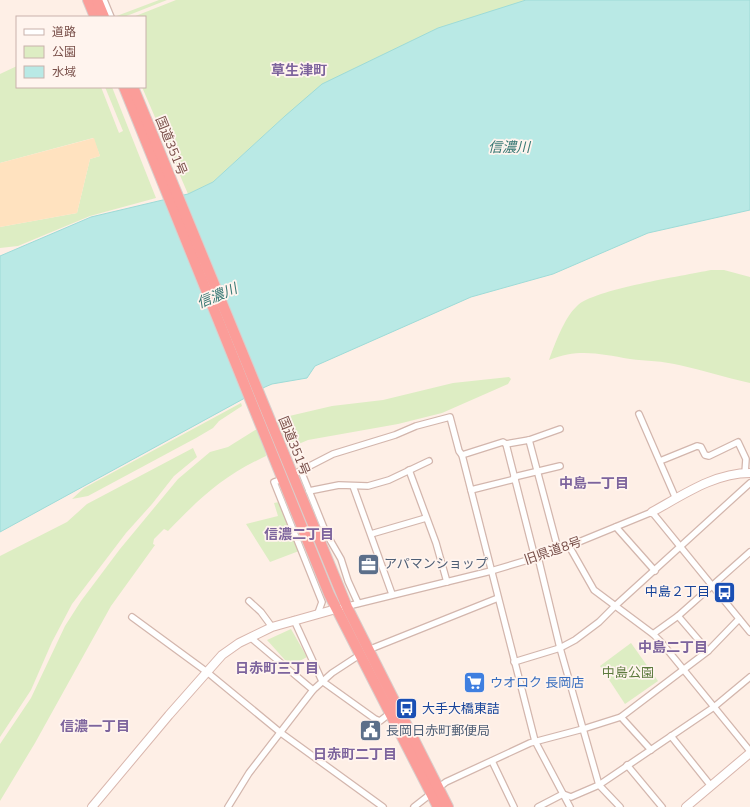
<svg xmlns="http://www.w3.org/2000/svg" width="750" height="807" viewBox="0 0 750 807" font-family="'Nunito Sans','Noto Sans JP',sans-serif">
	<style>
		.green { fill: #ddedc3 }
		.sand { fill: #ffe2bf }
		.water { fill: #b9e9e5; stroke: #9edbd7 }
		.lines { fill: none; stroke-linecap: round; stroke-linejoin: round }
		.street-casing { stroke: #d3b6ad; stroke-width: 8 }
		.secondary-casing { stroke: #d9b6ad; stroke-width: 10 }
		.highway-casing { stroke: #d9cecc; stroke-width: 12 }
		.street { stroke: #fff; stroke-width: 5.5 }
		.secondary { stroke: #fff; stroke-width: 8 }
		.highway { stroke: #fb9d99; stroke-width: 10 }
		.labels { text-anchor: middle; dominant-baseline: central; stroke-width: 3.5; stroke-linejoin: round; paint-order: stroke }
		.street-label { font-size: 13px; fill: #794f49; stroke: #fff4ee }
		.service-label { font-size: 13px; fill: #4e5e75; stroke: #fff4ee; text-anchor: start }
		.transit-label { font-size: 13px; fill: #164399; stroke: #fff4ee; text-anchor: end }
		.park-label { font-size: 13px; fill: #5d7a3d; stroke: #fff4ee }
		.shop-label { font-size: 13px; fill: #366cbe; stroke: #fff4ee; text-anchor: start }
		.neighbourhood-label { font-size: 14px; font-weight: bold; fill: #7d649d; stroke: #fff4ee }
		.water-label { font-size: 14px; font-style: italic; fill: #387874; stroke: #fff4ee }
	</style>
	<rect width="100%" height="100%" fill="#feefe6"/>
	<g class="green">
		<path d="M159 0H167L124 17H114Z"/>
		<path d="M176 0H526L285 116 213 182 188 194 142 87H145V17H133Z"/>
		<path d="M17 66V87H101L119 133 123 131 105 87H112L156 198 90 216 18 246 0 248V227L77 213 90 159 100 156 93 138 0 163V74Z"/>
		<path d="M711 270H724L750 277V383C726 378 703 370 679 365 663 361 646 361 630 359 600 354 579 348 549 360 555 344 564 318 577 306 594 289 683 276 711 270Z"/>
		<path d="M509 377 511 379 508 384 442 413 398 424 308 440 289 448 286 441 283 440 276 422 285 417 332 406 383 400 453 383Z"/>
		<path d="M241 403 242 406 219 421 213 428 196 438 88 496 72 499 84 488Z"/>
		<path d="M257 429 265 449 266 456C223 476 201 497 168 531L164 529 154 539 153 544 155 545 111 606 35 743 0 801V744L31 698 65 626 81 601 120 549 178 479 210 452 228 447Z"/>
		<path d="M193 448 197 457 174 476 152 504 126 533 72 604 52 642 31 690 0 737V556L67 522 87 504Z"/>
		<path d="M279 502 299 551 270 562 246 524 278 516 274 503Z"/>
		<path d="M291 629 307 657 294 664 285 660 267 640Z"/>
		<path d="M631 643 658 681 625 704 600 666Z"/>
	</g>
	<path class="sand" d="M94 138 100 156 90 159 77 213 0 227V163Z"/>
	<path class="water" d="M526 0H750V210L648 233 553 274 471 297 315 366 307 378 272 384 265 387 0 532V256L91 217 188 194 213 182 285 116 322 84 438 28Z"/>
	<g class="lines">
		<defs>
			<g id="street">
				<path d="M104 0 111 17"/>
				<path d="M639 414 676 499"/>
				<path d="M529 440 558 549"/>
				<path d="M506 444 529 440 560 429"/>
				<path d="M462 455 503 442 506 444 535 558"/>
				<path d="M660 461 697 446 701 447 705 455 709 456 738 442 746 459 745 473"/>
				<path d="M409 470 436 543 447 582"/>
				<path d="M301 471 326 533 341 559 348 581 358 603"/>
				<path d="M298 472 333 454 395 435 416 426 450 417 459 451 462 455 535 741 570 807"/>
				<path d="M514 477 560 466"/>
				<path d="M277 481 274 482 322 602 318 613"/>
				<path d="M353 486 392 594"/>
				<path d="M471 490 515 479"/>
				<path d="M309 491 339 485 368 486 389 480 429 461"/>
				<path d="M616 527 655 571"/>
				<path d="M371 534 426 518"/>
				<path d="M569 546 594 590 653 634 661 642 750 751"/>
				<path d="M538 557 560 648 599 785 620 807"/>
				<path d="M249 601 261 612 272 627"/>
				<path d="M336 609 491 571 538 557 569 546 652 512 750 632"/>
				<path d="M678 616 708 651"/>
				<path d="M132 617 207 672 281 733 383 807"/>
				<path d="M294 620 322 681 375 719 380 721 389 714"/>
				<path d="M653 634 678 616 750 552"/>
				<path d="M250 637 313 690"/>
				<path d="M368 650 498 598"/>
				<path d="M514 662 560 648 575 640 599 622 615 606 750 483"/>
				<path d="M621 717 651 750"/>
				<path d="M671 736 711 786"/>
				<path d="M492 761 514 807"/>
				<path d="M627 765 662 807"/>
				<path d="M228 807 249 773 313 690 332 673 361 654"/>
				<path d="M414 807 446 782 530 743 583 729 621 717 708 651 739 619"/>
				<path d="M538 807 563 794 571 797 599 785 714 707 750 677"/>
			</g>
			<g id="secondary">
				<path d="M652 512C683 495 714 473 750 473"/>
				<path d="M92 807 169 715 222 655 239 643 272 627 336 609"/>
				<path d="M686 807 750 753"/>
			</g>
			<g id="highway">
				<path d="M88 0 95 17"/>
				<path d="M97 0 104 17"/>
				<path d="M124 87 329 594 438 807"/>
				<path d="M133 87 347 607 448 807"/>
			</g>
		</defs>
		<use href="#street" class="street-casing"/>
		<use href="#secondary" class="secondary-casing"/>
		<use href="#highway" class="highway-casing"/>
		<use href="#street" class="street"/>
		<use href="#secondary" class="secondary"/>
		<use href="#highway" class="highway"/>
	</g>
	<defs>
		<symbol id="office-square" viewBox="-11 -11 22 22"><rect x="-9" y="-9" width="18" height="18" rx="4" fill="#5c6f8a" stroke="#fff4ee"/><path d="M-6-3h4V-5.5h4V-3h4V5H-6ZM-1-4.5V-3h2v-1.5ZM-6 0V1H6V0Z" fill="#fff"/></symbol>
		<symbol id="bus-square" viewBox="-11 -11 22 22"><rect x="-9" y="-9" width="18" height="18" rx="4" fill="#1a4fb4" stroke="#fff4ee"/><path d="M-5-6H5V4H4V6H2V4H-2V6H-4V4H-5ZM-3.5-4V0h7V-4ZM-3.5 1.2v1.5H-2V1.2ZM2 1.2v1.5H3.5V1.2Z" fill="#fff"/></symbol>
		<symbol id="supermarket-square" viewBox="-11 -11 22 22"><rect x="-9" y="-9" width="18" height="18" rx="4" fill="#3f7fe0" stroke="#fff4ee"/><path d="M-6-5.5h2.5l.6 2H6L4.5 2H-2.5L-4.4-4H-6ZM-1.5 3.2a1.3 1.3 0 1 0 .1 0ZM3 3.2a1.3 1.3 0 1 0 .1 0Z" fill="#fff"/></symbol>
		<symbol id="civic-square" viewBox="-11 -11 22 22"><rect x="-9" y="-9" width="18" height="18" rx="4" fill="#5c6f8a" stroke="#fff4ee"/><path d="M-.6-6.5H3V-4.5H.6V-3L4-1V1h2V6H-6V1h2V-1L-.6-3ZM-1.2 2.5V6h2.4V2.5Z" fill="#fff"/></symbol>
	</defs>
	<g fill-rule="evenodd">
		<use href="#office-square" x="356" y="552" width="25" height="25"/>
		<use href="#bus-square" x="712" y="580" width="25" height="25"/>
		<use href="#supermarket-square" x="462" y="670" width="25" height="25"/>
		<use href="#bus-square" x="394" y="696" width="25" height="25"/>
		<use href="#civic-square" x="358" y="718" width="25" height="25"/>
	</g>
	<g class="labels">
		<g class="street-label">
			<text transform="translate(171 146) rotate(68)">国道351号</text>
			<text transform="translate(294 446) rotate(68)">国道351号</text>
			<text transform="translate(553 551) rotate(-19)">旧県道8号</text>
		</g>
		<g class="service-label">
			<text x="384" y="564">アパマンショップ</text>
			<text x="386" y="731">長岡日赤町郵便局</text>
		</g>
		<g class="transit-label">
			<text x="710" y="592">中島２丁目</text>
			<text x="422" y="709" text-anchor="start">大手大橋東詰</text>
		</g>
		<g class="park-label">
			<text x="628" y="673">中島公園</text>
		</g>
		<g class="shop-label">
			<text x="490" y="683">ウオロク 長岡店</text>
		</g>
		<g class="neighbourhood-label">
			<text x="299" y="70">草生津町</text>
			<text x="594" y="483">中島一丁目</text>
			<text x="299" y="534">信濃二丁目</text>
			<text x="673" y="647">中島二丁目</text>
			<text x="277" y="668">日赤町三丁目</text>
			<text x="95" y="726">信濃一丁目</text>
			<text x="355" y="754">日赤町二丁目</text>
		</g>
		<g class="water-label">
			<text x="509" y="147">信濃川</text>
			<text transform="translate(217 296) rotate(-23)">信濃川</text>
		</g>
	</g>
	<rect x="16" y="16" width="130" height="72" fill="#fff4ee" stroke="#c9b2ac"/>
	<rect x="24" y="29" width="20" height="6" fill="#ffffff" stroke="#c9b2ac"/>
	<text x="52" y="36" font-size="12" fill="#794f49">道路</text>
	<rect x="24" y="46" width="20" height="12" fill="#ddedc3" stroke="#c9b2ac"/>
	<text x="52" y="56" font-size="12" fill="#794f49">公園</text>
	<rect x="24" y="66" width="20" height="12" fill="#b9e9e5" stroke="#c9b2ac"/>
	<text x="52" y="76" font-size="12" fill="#794f49">水域</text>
</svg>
